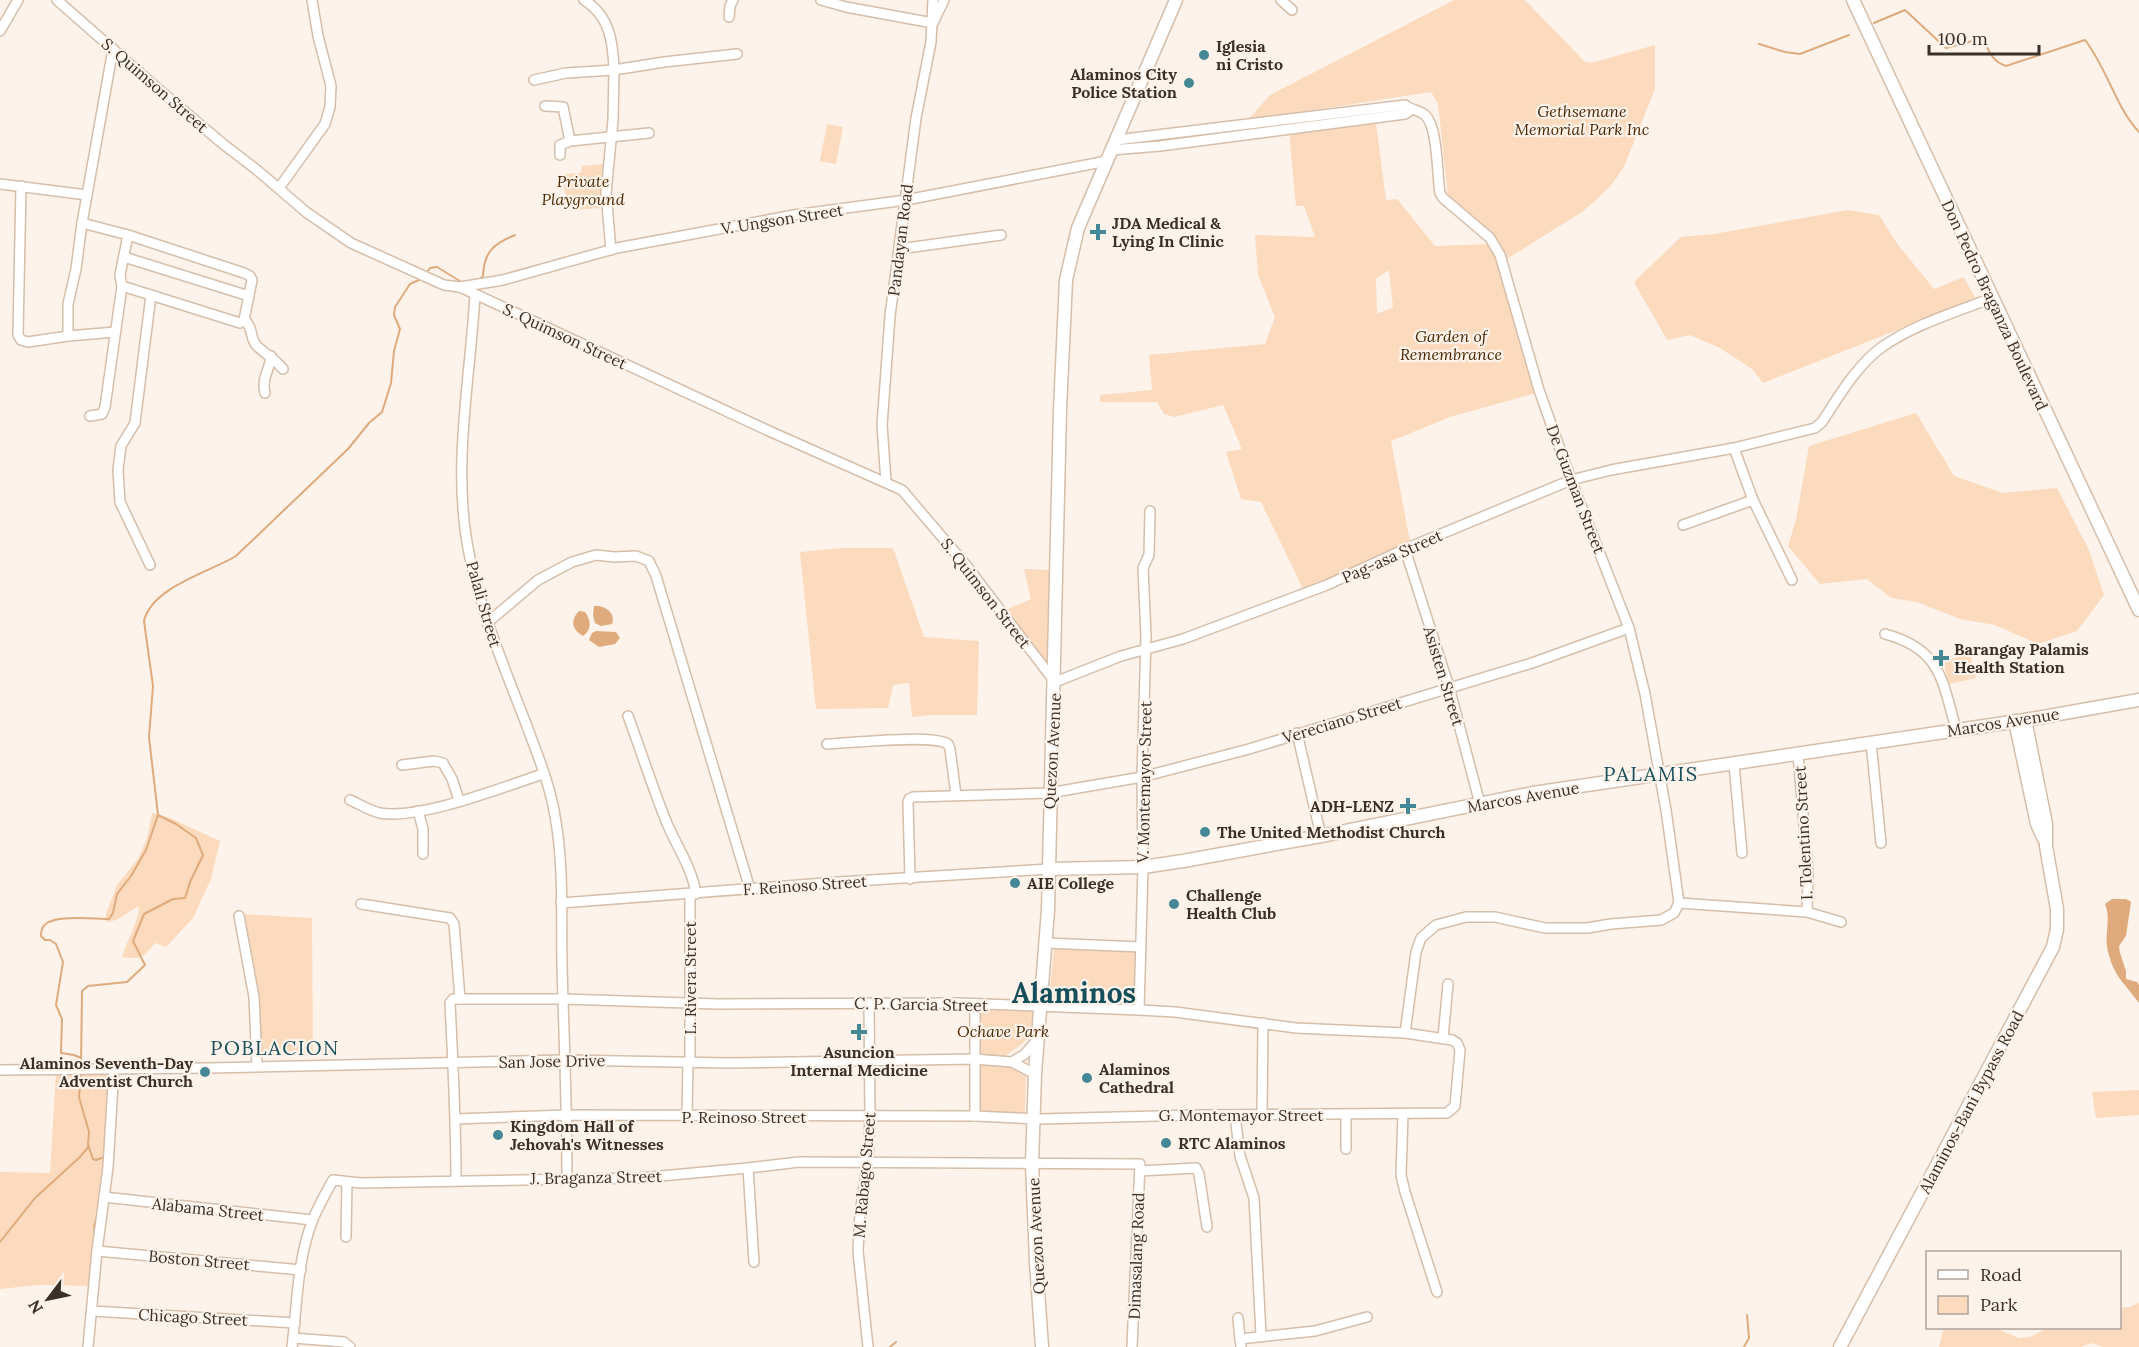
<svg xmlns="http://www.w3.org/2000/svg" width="2139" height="1347" viewBox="0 0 2139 1347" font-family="Lora,serif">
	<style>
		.green { fill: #fcdabd; fill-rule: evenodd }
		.water { fill: #dfaa7c }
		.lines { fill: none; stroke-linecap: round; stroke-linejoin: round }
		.stream { stroke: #dfaa7c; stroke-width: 2 }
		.minor-casing { stroke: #d5beaa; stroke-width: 12 }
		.major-casing { stroke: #d5beaa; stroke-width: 15 }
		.minor { stroke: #fff; stroke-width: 9 }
		.major { stroke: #fff; stroke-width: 12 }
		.poi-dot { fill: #448896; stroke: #fdf3eb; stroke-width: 2 }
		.labels { text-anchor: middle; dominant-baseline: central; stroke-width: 4.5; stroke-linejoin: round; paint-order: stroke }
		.poi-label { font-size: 16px; font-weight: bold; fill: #393028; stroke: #fdf3eb; text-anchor: start }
		.street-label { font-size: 16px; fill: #393028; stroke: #fdf3eb }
		.park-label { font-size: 16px; font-style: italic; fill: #4b2903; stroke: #fdf3eb }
		.quarter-label { font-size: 20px; letter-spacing: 1.5px; fill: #154f5a; stroke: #fdf3eb }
		.town-label { font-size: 28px; font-weight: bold; fill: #154f5a; stroke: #fdf3eb }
	</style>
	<rect width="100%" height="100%" fill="#fdf3eb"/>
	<g class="green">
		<path d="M1454 0H1525L1585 62 1591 63 1655 45V89L1624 167 1609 188 1582 212 1505 260 1448 196 1438 104 1431 92 1248 120 1270 95Z"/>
		<path d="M1376 122 1386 200 1397 199 1435 246 1490 244 1493 248 1512 305 1536 393 1450 417 1391 441 1411 547 1305 593 1261 502 1241 499 1226 452 1242 449 1223 405 1174 417 1164 414 1157 402H1100V395L1152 390 1149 355 1265 344 1275 317 1258 275 1255 235 1315 237 1304 206H1296L1289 132ZM1389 270 1393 307 1377 314 1376 279Z"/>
		<path d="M827 124 843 127 836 164 820 161Z"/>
		<path d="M603 164 600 208 574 210 564 190V174L581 173 582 166Z"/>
		<path d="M1848 210 1879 215 1898 245 1934 289 1964 277 1978 303 1915 323 1763 383 1752 369 1720 348 1690 335 1667 340 1634 282 1681 237 1714 234Z"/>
		<path d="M1916 413 1954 476 2003 493 2057 488 2089 550 2104 595 2077 631 2038 644 1995 625 1960 619 1917 602 1891 598 1867 579 1820 584 1788 546 1796 520 1809 446Z"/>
		<path d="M842 548H893L924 637 979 641 977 715H931L912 717 909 683 893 685 888 708 816 709 800 552Z"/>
		<path d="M1024 569 1054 570 1052 669 1006 610 1031 599Z"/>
		<path d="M1970 654 1976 678 1949 684 1943 661Z"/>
		<path d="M152 813 170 818 220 841 211 879 193 918 166 947 155 943C144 957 140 960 122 957 127 939 138 925 139 906L116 920 106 922V914L117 885 137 860 147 839Z"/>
		<path d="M243 914 312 918 313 1055 260 1056Z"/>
		<path d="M1055 940 1139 944 1136 1004 1049 1000Z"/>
		<path d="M980 1007 1035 1010 1028 1038 1022 1044 1005 1056H981Z"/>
		<path d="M979 1063 1016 1067 1026 1070 1025 1113 978 1112Z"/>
		<path d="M56 1073 115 1074 95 1286 39 1285 0 1289V1172L50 1173Z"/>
		<path d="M2139 1090V1115L2096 1118 2092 1092Z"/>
		<path d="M2139 1303V1347H2103L2091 1343 2081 1347H1939L1944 1328H1998L2004 1332 2019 1338 2030 1337 2048 1328H2120V1308L2129 1307Z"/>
	</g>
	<g class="water">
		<path d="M594 606C605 605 616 613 612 624L601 626 595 623 593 615Z"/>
		<path d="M579 611 585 612C591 620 592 630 583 636 572 630 570 620 579 611Z"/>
		<path d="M596 631 616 632 620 638 615 644 599 647 589 640 592 633Z"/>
		<path d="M2112 899H2126L2131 902 2126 936 2119 946 2120 953 2126 971V979L2137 982 2139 985V1003C2123 981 2113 976 2107 947 2105 932 2111 918 2105 904Z"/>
	</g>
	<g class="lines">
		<g class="stream">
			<path d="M1874 23 1905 10 1946 48 1976 40 1985 43C1990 54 1994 62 2006 66L2085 40C2107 68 2115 106 2139 132"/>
			<path d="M1759 44 1785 52 1800 54 1849 35"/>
			<path d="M428 271 430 268 437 267 463 283"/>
			<path d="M479 280 483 276C484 252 493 244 515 235"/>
			<path d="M81 1058 74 1055 61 1053 62 1019 56 1005 63 962 56 944 50 940H45L41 936C41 932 42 926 47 923 59 915 94 919 109 919L113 913 117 894 131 876 146 850 158 815"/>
			<path d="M81 1066 82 991 88 986 127 982 145 965 133 941 144 914 173 899 185 898 190 882 203 855 196 838 176 824 158 815 149 737 153 686 144 621C152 587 210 572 236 556L348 449 369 423 382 412 391 383 394 351 400 329 394 315 395 307 410 284 421 279"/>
			<path d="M81 1072 79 1097 89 1132 88 1145 93 1159 96 1160 105 1157"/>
			<path d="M96 1234C92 1228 95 1223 97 1217"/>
			<path d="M0 1242 35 1198 80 1157 89 1146"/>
			<path d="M890 1347 896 1342"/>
			<path d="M1744 1347 1749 1338 1747 1315"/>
		</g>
		<defs>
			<g id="minor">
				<path d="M57 0 157 88 223 144 257 170 306 212 351 243 444 285 460 287 769 431 902 490 965 564 1055 682 1121 656 1183 639 1327 585 1405 549 1571 480 1611 470 1734 448 1815 428 1822 422C1839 396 1857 365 1882 347 1915 324 1956 312 1992 298"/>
				<path d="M584 0C610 16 613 42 614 70L664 62 737 54"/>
				<path d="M821 0 846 7 933 23 944 0"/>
				<path d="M1281 0 1292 10"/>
				<path d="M729 17 730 6 733 0"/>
				<path d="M0 31 18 0"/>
				<path d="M534 80 566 73 614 70 613 120 606 193 611 250"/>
				<path d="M545 106 563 107 570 141"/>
				<path d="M1116 140 1405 105C1411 110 1419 110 1425 115 1438 126 1437 176 1440 193L1443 198 1490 238 1500 255 1539 390 1571 480 1629 628 1645 694 1666 810 1679 903"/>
				<path d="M1111 150 1160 146 1405 114 1411 110"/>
				<path d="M560 155V145L570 141 649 133"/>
				<path d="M0 184 87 195"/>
				<path d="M21 186 18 335 21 340 28 342 68 336 115 332"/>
				<path d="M279 188 325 124 330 107 331 86 318 36 312 0"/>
				<path d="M82 223 128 235 244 273 250 276 252 280 244 320 240 323 122 286"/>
				<path d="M899 249 1001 235"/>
				<path d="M124 257 249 296"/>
				<path d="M460 287 503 280 617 248 794 215 906 200 1107 161"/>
				<path d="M475 295C470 382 451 471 470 558 482 614 504 667 525 721 536 751 550 784 555 816 564 865 561 916 562 966 564 1037 567 1108 567 1179"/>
				<path d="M244 320C254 327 249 338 257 346 265 354 275 359 283 369"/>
				<path d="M68 336V304L76 269 82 223 113 49"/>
				<path d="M265 393C261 378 270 370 271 356"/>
				<path d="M90 416 102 414 105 407 122 286 120 275 128 235"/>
				<path d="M1734 448 1753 500 1792 580"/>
				<path d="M886 482 882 425 890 316 916 118 931 42 933 0"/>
				<path d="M1683 525 1753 500"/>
				<path d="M1405 549 1449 687 1480 804"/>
				<path d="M150 565 120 502 118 470 121 446 135 423 151 295"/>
				<path d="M487 623 538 580 572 562 596 555 614 557 636 556 649 561 656 576 750 889"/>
				<path d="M1885 634C1941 649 1942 680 1956 729"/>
				<path d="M628 716C641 751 652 786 666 821 676 846 692 867 696 894"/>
				<path d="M1297 733 1321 836"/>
				<path d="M1871 742 1881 843"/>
				<path d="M827 744C850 743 932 734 948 744L950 749 956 795"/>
				<path d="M1798 754 1808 873 1807 912"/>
				<path d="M1734 764 1742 853"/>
				<path d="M402 765 434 761 443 763 452 779 459 800"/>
				<path d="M350 800C359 804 370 811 380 813 420 820 503 787 543 774"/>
				<path d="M418 811 423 829V854"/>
				<path d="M910 879 908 803 909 799 913 797 1049 793 1142 777 1249 749 1532 663 1629 628"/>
				<path d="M690 894V1062"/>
				<path d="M561 903 838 882 1049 869"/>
				<path d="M1679 903 1807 912 1841 922"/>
				<path d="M361 904 450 918 454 924 460 999"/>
				<path d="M239 916 254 997 257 1066"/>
				<path d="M1046 943 1141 947"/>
				<path d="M975 1004V1116"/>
				<path d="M1139 1010 1143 867 1142 777 1146 636 1143 568 1149 555 1150 511"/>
				<path d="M1405 1033 1416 952 1421 938 1436 925 1466 917H1495L1545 928H1587L1611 924 1661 920 1674 913 1679 903"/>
				<path d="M1443 1038 1448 984"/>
				<path d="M1012 1062 1025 1054 1037 1040"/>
				<path d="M0 1070 209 1068 564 1060 729 1063 974 1059 1012 1062 1035 1074"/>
				<path d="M1262 1114 1263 1023"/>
				<path d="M1346 1114V1149"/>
				<path d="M1403 1114 1401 1175 1405 1192 1437 1292"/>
				<path d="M687 1116 688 1062"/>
				<path d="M1235 1116 1240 1156 1254 1198 1261 1335"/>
				<path d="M455 1119 567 1115 975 1116 1040 1119 1195 1115 1447 1113 1455 1106 1460 1050 1457 1043 1452 1040 1405 1033 1296 1028 1175 1012 1139 1010 959 1003 718 1004 563 999H453L450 1003C453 1062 456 1121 456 1180"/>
				<path d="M748 1168 754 1262"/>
				<path d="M1140 1171 1196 1168 1199 1174 1207 1227"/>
				<path d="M104 1197 312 1220"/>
				<path d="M346 1237 347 1182"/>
				<path d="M97 1251 301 1270"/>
				<path d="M92 1311 295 1323"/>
				<path d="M1238 1318 1240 1339"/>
				<path d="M293 1338 344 1342 350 1347"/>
				<path d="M88 1347 97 1251 108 1167 114 1068"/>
				<path d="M292 1347C297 1306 297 1261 312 1222 317 1208 326 1193 333 1180L361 1183 639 1178 748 1168 799 1162 1140 1164 1132 1347"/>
				<path d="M868 1347 858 1251 860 1213 868 1162 870 1117 869 1003"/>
				<path d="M1241 1347 1240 1339 1315 1331 1367 1317"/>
			</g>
			<g id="major">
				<path d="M1853 0 2139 610"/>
				<path d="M2015 721 2037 824 2044 839"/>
				<path d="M1049 869 1143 867 1183 861 1321 836 1533 793 2025 720 2139 700"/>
				<path d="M1042 1347 1036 1262 1032 1164 1035 1074 1048 910 1060 410 1066 280 1078 228 1176 0"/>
				<path d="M1840 1347 2053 947 2057 929V909L2046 846V824L2025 720"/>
			</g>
		</defs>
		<use href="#minor" class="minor-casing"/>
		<use href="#major" class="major-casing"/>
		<use href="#minor" class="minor"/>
		<use href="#major" class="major"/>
	</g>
	<g class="poi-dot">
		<circle cx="1204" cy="55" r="6"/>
		<circle cx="1189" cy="83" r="6"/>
		<path d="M1095 223h6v6h6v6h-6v6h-6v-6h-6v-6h6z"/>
		<path d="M1938 649h6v6h6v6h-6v6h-6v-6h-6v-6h6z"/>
		<path d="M1405 797h6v6h6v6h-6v6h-6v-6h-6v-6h6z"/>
		<circle cx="1205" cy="832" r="6"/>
		<circle cx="1015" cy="883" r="6"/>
		<circle cx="1174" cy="904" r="6"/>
		<path d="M856 1023h6v6h6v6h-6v6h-6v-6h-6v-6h6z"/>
		<circle cx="205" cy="1072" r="6"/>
		<circle cx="1087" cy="1078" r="6"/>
		<circle cx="498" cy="1135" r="6"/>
		<circle cx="1166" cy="1143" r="6"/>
	</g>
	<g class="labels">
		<g class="poi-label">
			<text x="1216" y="46">Iglesia<tspan x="1216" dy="18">ni Cristo</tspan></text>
			<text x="1177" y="74" text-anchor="end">Alaminos City<tspan x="1177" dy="18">Police Station</tspan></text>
			<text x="1112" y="223">JDA Medical &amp;<tspan x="1112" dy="18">Lying In Clinic</tspan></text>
			<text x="1954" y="649">Barangay Palamis<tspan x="1954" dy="18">Health Station</tspan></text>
			<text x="1394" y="806" text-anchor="end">ADH-LENZ</text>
			<text x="1217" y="832">The United Methodist Church</text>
			<text x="1027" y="883">AIE College</text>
			<text x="1186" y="895">Challenge<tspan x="1186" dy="18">Health Club</tspan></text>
			<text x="859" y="1052" text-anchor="middle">Asuncion<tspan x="859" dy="18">Internal Medicine</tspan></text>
			<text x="193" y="1063" text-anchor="end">Alaminos Seventh-Day<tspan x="193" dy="18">Adventist Church</tspan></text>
			<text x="1099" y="1069">Alaminos<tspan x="1099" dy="18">Cathedral</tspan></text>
			<text x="510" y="1126">Kingdom Hall of<tspan x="510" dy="18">Jehovah's Witnesses</tspan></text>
			<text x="1178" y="1143">RTC Alaminos</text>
		</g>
		<g class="street-label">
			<text transform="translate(155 85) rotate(41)">S. Quimson Street</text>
			<text transform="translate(782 219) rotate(-9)">V. Ungson Street</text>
			<text transform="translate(900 240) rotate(-83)">Pandayan Road</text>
			<text transform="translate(1995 305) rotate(65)">Don Pedro Braganza Boulevard</text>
			<text transform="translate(565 336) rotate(25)">S. Quimson Street</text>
			<text transform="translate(1576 489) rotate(69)">De Guzman Street</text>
			<text transform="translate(1392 556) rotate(-24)">Pag-asa Street</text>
			<text transform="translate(986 593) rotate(52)">S. Quimson Street</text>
			<text transform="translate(484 604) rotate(74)">Palali Street</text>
			<text transform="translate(1444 676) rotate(73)">Asisten Street</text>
			<text transform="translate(1342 720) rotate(-17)">Vereciano Street</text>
			<text transform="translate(2003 722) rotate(-9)">Marcos Avenue</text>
			<text transform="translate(1052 751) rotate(-87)">Quezon Avenue</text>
			<text transform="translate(1144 782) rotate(-89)">V. Montemayor Street</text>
			<text transform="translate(1523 797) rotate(-10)">Marcos Avenue</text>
			<text transform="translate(1803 833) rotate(-93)">I. Tolentino Street</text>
			<text transform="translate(805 885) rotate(-4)">F. Reinoso Street</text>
			<text transform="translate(690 978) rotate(-90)">L. Rivera Street</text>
			<text transform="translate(921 1004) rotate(1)">C. P. Garcia Street</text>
			<text transform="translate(552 1061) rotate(-1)">San Jose Drive</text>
			<text transform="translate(1971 1102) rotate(-62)">Alaminos-Bani Bypass Road</text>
			<text x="1241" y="1115">G. Montemayor Street</text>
			<text x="744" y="1117">P. Reinoso Street</text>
			<text transform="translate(864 1175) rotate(-85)">M. Rabago Street</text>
			<text transform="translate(596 1177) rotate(-1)">J. Braganza Street</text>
			<text transform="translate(208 1209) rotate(6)">Alabama Street</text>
			<text transform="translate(1036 1236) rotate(-93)">Quezon Avenue</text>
			<text transform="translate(1136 1256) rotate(-88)">Dimasalang Road</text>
			<text transform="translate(199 1260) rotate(5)">Boston Street</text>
			<text transform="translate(193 1317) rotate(3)">Chicago Street</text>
		</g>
		<g class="park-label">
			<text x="1582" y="111">Gethsemane<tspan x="1582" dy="18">Memorial Park Inc</tspan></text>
			<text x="583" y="181">Private<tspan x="583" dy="18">Playground</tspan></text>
			<text x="1451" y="336">Garden of<tspan x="1451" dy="18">Remembrance</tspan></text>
			<text x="1003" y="1031">Ochave Park</text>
		</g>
		<g class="quarter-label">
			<text x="1651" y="773">PALAMIS</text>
			<text x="275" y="1047">POBLACION</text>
		</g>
		<g class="town-label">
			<text x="1074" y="993">Alaminos</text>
		</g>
	</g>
	<rect x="1926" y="1251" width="195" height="78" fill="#fdf3eb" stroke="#afa59d" stroke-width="1.5"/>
	<rect x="1938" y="1270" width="30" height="9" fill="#ffffff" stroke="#afa59d" stroke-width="1.5"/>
	<text x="1980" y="1281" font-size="18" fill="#393028">Road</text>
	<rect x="1938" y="1296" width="30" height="18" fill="#fcdabd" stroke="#afa59d" stroke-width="1.5"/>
	<text x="1980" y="1311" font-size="18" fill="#393028">Park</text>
	<g transform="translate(48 1299) rotate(238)" stroke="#fdf3eb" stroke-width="4.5" paint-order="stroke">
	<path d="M0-4.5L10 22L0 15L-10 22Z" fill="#393028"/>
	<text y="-9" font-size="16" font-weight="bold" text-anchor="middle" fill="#393028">N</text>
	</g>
	<path d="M1929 45v9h110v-9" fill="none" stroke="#393028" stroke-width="3"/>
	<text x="1938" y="45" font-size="18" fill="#393028" stroke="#fdf3eb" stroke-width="4.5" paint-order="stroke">100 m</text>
</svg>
